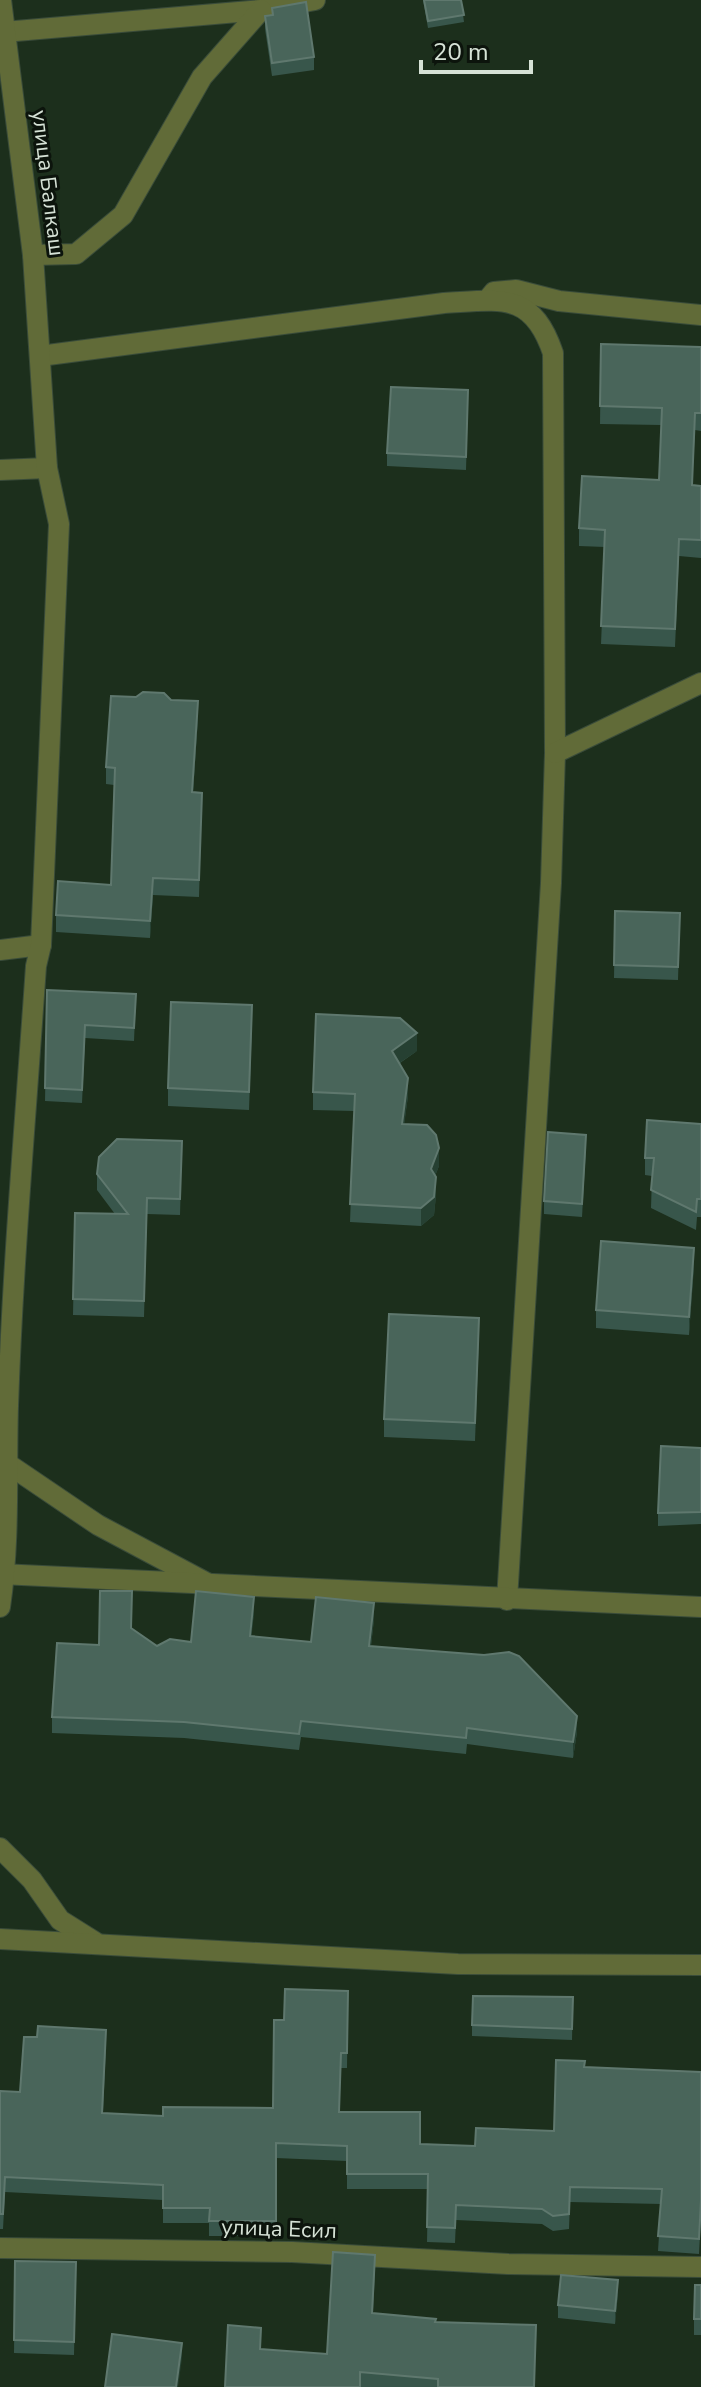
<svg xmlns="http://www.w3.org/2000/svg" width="701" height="2387" viewBox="0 0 701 2387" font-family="'Nunito Sans',sans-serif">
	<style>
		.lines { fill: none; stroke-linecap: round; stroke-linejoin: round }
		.minor-casing { stroke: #3a4c3a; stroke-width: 22 }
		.minor { stroke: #616b38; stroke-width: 20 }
		.wall { fill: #38564b }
		.shaded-wall { fill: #264032 }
		.building { fill: #49655a; stroke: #5f786e; stroke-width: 2 }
		.labels { text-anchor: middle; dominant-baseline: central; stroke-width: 6; stroke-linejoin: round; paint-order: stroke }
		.street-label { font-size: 22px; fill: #d6e2d6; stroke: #0c140c }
	</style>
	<rect width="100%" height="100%" fill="#1c2f1c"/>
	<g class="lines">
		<defs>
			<g id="minor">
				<path d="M4 32 261 10 315 0"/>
				<path d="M33 255 76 254 123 215 202 77 261 10"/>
				<path d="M489 298 494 292 516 290 559 301 701 315"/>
				<path d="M40 356 444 303C501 300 532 291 553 353L555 753 551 883 507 1600"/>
				<path d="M0 470 47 468"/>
				<path d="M555 753 701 683"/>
				<path d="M0 950 41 945"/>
				<path d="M8 1464 98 1525 207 1583"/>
				<path d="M0 1574 701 1607"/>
				<path d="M0 1607C10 1540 6 1473 8 1406 13 1259 26 1113 36 966L41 945 59 524 47 468 33 255 1 0"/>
				<path d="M0 1848 32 1880 60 1920 95 1942"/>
				<path d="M0 1939 458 1964 701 1965"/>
				<path d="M0 2248 292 2252 508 2264 701 2267"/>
			</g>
		</defs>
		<use href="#minor" class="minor-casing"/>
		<use href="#minor" class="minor"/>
	</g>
	<g class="wall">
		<path d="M423 0H461L464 22 428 28Z"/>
		<path d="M272 8 314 57V70L272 76 265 29V16L272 15Z"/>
		<path d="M601 344 701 347V431L695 430 692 485 701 486V558L679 556 675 647 601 644 605 547 579 546V528L659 480 661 425 600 424Z"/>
		<path d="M468 403 466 470 387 466V453Z"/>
		<path d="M171 700 198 718 193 792 202 793 199 897 153 895 150 938 56 932V915L111 885 114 785 106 784V767Z"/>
		<path d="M615 911 680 913 678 980 614 978Z"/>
		<path d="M47 990 136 994 134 1041 85 1038 82 1103 45 1101Z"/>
		<path d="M252 1023 249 1110 168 1106V1088Z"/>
		<path d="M417 1051 400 1063 408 1096 404 1124 439 1166 435 1176 436 1195 434 1215 421 1226 350 1222 354 1111 313 1110V1092Z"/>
		<path d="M701 1124V1217H697L696 1230 651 1208 652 1176 645 1175V1158Z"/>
		<path d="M182 1141 180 1215 147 1214 144 1317 73 1315 75 1213 115 1214 97 1190V1174Z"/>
		<path d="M586 1148 582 1217 544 1214V1201Z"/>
		<path d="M694 1266 689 1335 596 1328V1310Z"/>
		<path d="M479 1336 475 1441 384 1437V1419Z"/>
		<path d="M701 1448V1524L658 1526V1513Z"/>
		<path d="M254 1613 251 1636 311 1642 374 1619 371 1646 577 1732 573 1758 467 1744 466 1754 301 1737 299 1750 184 1738 52 1733V1717L99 1645 157 1646 191 1642Z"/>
		<path d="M348 1991 347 2068H341L339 2112 420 2144 475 2146 554 2131 584 2067 701 2072V2215L699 2254 658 2251 661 2204 570 2202 569 2229 553 2231 542 2224 456 2220 455 2243 427 2242 428 2189H347V2161L276 2158V2236H209V2223H163V2200L5 2192 3 2229H0V2091L20 2092 106 2045 103 2113 163 2116 273 2108 284 2020Z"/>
		<path d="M573 1997 572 2040 472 2036V2025Z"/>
		<path d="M15 2261 76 2262 74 2355 14 2353Z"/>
		<path d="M375 2270 373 2313 436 2322 535 2387H225L327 2354Z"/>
		<path d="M701 2285V2335H694V2319Z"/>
		<path d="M618 2293 615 2324 558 2318V2305Z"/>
	</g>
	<g class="shaded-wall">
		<path d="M198 701V718L192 809V792Z"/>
		<path d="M153 878V895L150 938V921Z"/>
		<path d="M417 1033V1051L392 1068V1051Z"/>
		<path d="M408 1078V1096L402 1142V1124Z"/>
		<path d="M439 1148V1166L431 1186V1169Z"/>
		<path d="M436 1177V1195L434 1215 421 1226V1208Z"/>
		<path d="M694 1248V1266L689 1335V1317Z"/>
		<path d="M254 1597V1613L250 1652V1636Z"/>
		<path d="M374 1603V1619L369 1662V1646Z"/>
		<path d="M577 1716V1732L573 1758V1742Z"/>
		<path d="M618 2280V2293L615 2324V2311Z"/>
		<path d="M182 2343V2358L178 2387H176Z"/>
	</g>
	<g class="building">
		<path d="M424 0H461L464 15 428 21Z"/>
		<path d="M306 2 314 57 272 63 265 16 273 15 272 8Z"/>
		<path d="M601 344 701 347V413H695L692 485 701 486V540L679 539 675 629 601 626 605 530 579 528 582 476 659 480 662 408 600 406Z"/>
		<path d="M391 387 468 390 466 457 387 453Z"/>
		<path d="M143 692 164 693 171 700 198 701 192 792 202 793 199 880 153 878 150 921 56 915 58 881 111 885 115 768 106 767 111 696 136 697Z"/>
		<path d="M615 911 680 913 678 967 614 965Z"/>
		<path d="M47 990 136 994 134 1028 85 1025 82 1090 45 1088Z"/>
		<path d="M171 1002 252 1005 249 1092 168 1088Z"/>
		<path d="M316 1014 400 1018 417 1033 392 1051 408 1078 402 1124 427 1125 436 1135 439 1148 431 1169 436 1177 434 1197 421 1208 350 1204 355 1094 313 1092Z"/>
		<path d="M647 1120 701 1124V1199H697L696 1212 651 1190 654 1158H645Z"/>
		<path d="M548 1132 586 1135 582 1204 544 1201Z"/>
		<path d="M117 1139 182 1141 180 1199 147 1198 144 1301 73 1299 75 1213 128 1214 97 1174 99 1157Z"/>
		<path d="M601 1241 694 1248 689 1317 596 1310Z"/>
		<path d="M389 1314 479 1318 475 1423 384 1419Z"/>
		<path d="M661 1446 701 1448V1512L658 1513Z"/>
		<path d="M100 1591H132L131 1628 157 1646 170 1639 191 1642 196 1591 254 1597 250 1636 311 1642 316 1597 374 1603 369 1646 484 1655 509 1652 519 1656 577 1716 573 1742 467 1728 466 1738 301 1721 299 1734 184 1722 52 1717 57 1643 99 1645Z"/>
		<path d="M285 1989 348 1991 347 2053H341L339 2112H420V2144L475 2146 476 2128 554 2131 556 2060 585 2061 584 2067 701 2072V2200L699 2239 658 2236 662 2189 570 2187 569 2214 553 2216 542 2209 456 2205 455 2228 427 2227 428 2174H347V2146L276 2143V2221H209L210 2208H163V2185L5 2177 3 2214H0V2091L20 2092 24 2037H37L38 2026 106 2030 102 2113 163 2116V2107L273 2108 274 2020H284Z"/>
		<path d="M473 1996 573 1997 572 2029 472 2025Z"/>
		<path d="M333 2252 375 2255 372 2313 436 2319 435 2322 536 2325 534 2387H438V2379L360 2372V2387H225L228 2325 261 2328 260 2349 327 2354Z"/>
		<path d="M15 2261 76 2262 74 2342 14 2340Z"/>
		<path d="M561 2275 618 2280 615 2311 558 2305Z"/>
		<path d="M695 2285H701V2319H694Z"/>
		<path d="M112 2334 182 2343 176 2387H105Z"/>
	</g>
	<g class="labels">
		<g class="street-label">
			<text transform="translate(48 183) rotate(83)">улица Балкаш</text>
			<text transform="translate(279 2229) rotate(2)">улица Есил</text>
		</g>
	</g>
	<path d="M421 60v12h110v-12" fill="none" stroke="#d6e2d6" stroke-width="4"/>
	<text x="433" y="60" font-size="24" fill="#d6e2d6" stroke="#0c140c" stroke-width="6" paint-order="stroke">20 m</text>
</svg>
